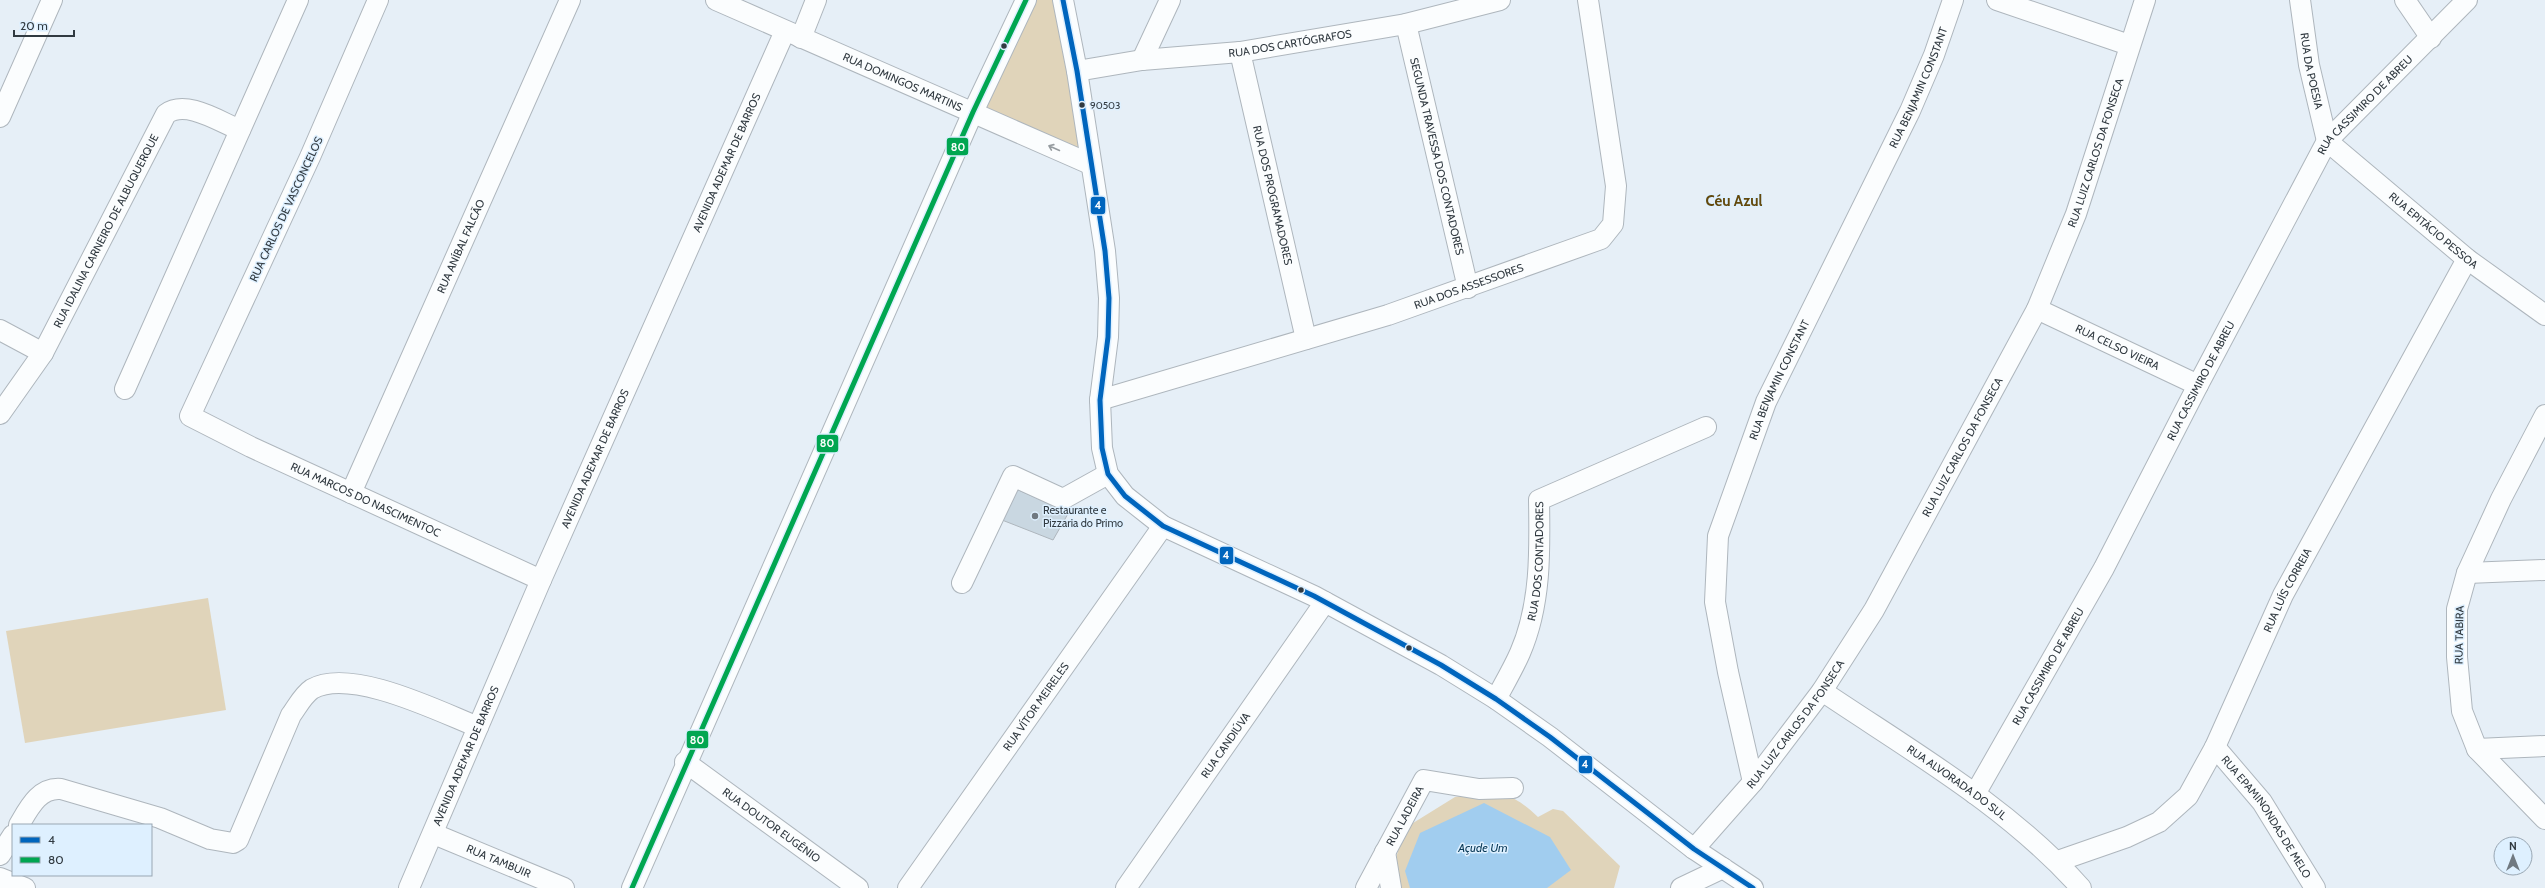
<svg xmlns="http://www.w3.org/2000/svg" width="2545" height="888" viewBox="0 0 2545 888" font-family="Cabin,sans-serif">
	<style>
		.green { fill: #e0d4ba }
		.water { fill: #a1cdef }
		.building { fill: #c9d7e1; stroke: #aeb6bd }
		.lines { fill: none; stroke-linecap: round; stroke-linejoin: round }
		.minor-casing { stroke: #aeb6bd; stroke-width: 22 }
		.minor { stroke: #fbfdfe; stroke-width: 20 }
		.bus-1-casing { stroke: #def0ff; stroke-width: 8 }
		.bus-2-casing { stroke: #def0ff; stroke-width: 8 }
		.bus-1 { stroke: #0065bd; stroke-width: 5 }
		.bus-2 { stroke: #00a651; stroke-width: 5 }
		.oneway { stroke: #969ca0 }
		.bus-dot { fill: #313a41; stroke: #def0ff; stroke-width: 1.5 }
		.poi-dot { fill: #707981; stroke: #def0ff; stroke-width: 1.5 }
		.labels { text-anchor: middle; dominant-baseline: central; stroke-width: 3; stroke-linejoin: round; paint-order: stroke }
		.bus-label { font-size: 10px; fill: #313a41; stroke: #def0ff; text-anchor: start }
		.street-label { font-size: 11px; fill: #313a41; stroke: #def0ff }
		.poi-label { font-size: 11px; fill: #313a41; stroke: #def0ff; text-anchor: start }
		.water-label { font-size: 12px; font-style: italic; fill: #0a3a58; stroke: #def0ff }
		.district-label { font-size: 15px; font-weight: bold; fill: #63490d; stroke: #def0ff }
		.line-badge { stroke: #def0ff; stroke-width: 1.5 }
		.badge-label { font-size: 11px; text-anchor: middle; font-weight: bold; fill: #fff }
	</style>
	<rect width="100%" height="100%" fill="#e6eff7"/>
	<g class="green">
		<path d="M1026 0H1063L1090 164 973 112Z"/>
		<path d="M208 598 226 710 25 743 6 631Z"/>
		<path d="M1477 793C1506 793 1516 796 1538 817L1553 809 1563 811 1620 866 1614 888H1399L1396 858 1405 828 1455 797Z"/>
	</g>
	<path class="water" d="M1484 803 1550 837 1571 870 1547 888H1410L1405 871 1420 833Z"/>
	<path class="building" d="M1016 489 1069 512 1053 540 1002 520Z"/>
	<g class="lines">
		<defs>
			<g id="minor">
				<path id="s1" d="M378 0 310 157 190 416 251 447 541 580"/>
				<path id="s2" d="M716 0 1090 164"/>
				<path d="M1063 0 1077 71 1105 251 1109 298 1108 337 1100 400 1102 448 1108 474 1125 496 1163 526 1314 596 1441 665 1496 699 1550 737 1694 849 1753 888"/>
				<path d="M1997 0 2129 45"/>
				<path id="s3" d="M2300 0 2309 65 2327 141"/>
				<path d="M2405 0 2431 38"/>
				<path id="s4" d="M1406 24 1468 288"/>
				<path d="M801 38 816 0"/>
				<path id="s5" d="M1240 52 1306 339"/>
				<path d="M1142 60 1170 0"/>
				<path id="s6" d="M1077 71 1142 60 1240 52 1406 24 1500 0"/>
				<path d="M0 117 52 0"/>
				<path id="s7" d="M2327 141 2467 259 2545 315"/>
				<path id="s8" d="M2037 309 2198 385"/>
				<path d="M0 330 43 353"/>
				<path d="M125 389 298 0"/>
				<path id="s9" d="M1100 400 1388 315 1601 239 1613 224 1616 186 1588 0"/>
				<path id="s10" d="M0 414 43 353 166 114C186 99 220 122 240 130"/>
				<path d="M2545 415 2501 499 2467 573 2457 609V657L2462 711 2477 749 2545 819"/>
				<path id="s11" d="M351 493 570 0"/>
				<path d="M2467 573 2545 570"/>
				<path d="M962 583 1013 476 1063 499 1108 474"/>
				<path id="s12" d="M1822 691C1911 751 2009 807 2081 888"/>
				<path id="s13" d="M1496 699C1504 684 1513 669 1520 653 1541 605 1540 551 1539 500L1706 427"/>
				<path id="s14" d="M2215 747 2262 802 2315 888"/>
				<path d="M2477 749 2545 746"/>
				<path id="s15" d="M685 762 858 888"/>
				<path id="s16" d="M1753 782 1728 672 1715 602 1718 536 1766 402 1910 111 1934 55 1953 0"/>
				<path id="s17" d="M1975 794 2104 568 2198 385 2327 141 2467 0"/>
				<path d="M19 825C29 808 39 787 61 789L160 818 210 839 233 843 238 840 291 715C297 707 303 695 312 689 351 667 440 712 478 727"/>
				<path id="s18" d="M434 834 564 888"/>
				<path id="s19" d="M1694 849 1753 782 1822 691 1874 610 2037 309 2076 214 2145 0"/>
				<path d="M1385 852 1391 888"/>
				<path d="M0 855 13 835"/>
				<path id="s20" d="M2058 861 2127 837 2159 822 2188 796 2215 747 2283 595 2467 259"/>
				<path d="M0 878 25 888"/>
				<path id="s21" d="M409 888 541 580 785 31"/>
				<path d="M632 888 973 112 1026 0"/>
				<path id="s22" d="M908 888 1163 526"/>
				<path id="s23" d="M1126 888 1325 602"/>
				<path id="s24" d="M1366 888 1424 780 1479 789 1513 788"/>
				<path d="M1681 888 1723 868"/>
			</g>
		</defs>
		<use href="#minor" class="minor-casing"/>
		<use href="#minor" class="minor"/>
		<defs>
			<path id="bus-1" d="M1063 0 1077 71 1105 251 1109 298 1108 337 1100 400 1102 448 1108 474 1125 496 1163 526 1314 596 1441 665 1496 699 1550 737 1694 849 1753 888"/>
			<path id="bus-2" d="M632 888 973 112 1026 0"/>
		</defs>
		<use href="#bus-1" class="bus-1-casing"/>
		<use href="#bus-2" class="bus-2-casing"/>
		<use href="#bus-1" class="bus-1"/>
		<use href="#bus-2" class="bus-2"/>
	</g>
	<defs><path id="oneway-shaft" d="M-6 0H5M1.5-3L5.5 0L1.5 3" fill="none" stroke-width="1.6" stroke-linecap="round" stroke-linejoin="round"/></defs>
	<use class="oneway" href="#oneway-shaft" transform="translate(1054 148) rotate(-156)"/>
	<g class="bus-dot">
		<circle cx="1004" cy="46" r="3.5"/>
		<circle cx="1082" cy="105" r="3.5"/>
		<circle cx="1301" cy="590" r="3.5"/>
		<circle cx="1409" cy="648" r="3.5"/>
	</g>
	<circle class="poi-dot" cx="1035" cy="516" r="4"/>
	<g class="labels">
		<g class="bus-label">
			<text x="1090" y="105">90503</text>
		</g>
		<g class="street-label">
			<text stroke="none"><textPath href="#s6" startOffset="215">RUA DOS CARTÓGRAFOS</textPath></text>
			<text stroke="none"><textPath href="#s3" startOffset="72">RUA DA POESIA</textPath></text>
			<text stroke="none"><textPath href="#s2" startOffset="204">RUA DOMINGOS MARTINS</textPath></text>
			<text stroke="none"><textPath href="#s16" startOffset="742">RUA BENJAMIN CONSTANT</textPath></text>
			<text stroke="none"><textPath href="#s17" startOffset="794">RUA CASSIMIRO DE ABREU</textPath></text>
			<text stroke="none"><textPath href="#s19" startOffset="809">RUA LUIZ CARLOS DA FONSECA</textPath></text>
			<text stroke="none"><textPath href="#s4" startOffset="136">SEGUNDA TRAVESSA DOS CONTADORES</textPath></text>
			<text stroke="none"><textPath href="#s21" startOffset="792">AVENIDA ADEMAR DE BARROS</textPath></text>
			<text stroke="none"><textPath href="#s5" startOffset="147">RUA DOS PROGRAMADORES</textPath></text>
			<text transform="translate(286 209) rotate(-65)">RUA CARLOS DE VASCONCELOS</text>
			<text stroke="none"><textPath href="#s7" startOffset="139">RUA EPITÁCIO PESSOA</textPath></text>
			<text stroke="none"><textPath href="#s10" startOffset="212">RUA IDALINA CARNEIRO DE ALBUQUERQUE</textPath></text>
			<text stroke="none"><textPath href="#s11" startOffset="270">RUA ANÍBAL FALCÃO</textPath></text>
			<text stroke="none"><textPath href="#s9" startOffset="386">RUA DOS ASSESSORES</textPath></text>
			<text stroke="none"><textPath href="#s8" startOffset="89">RUA CELSO VIEIRA</textPath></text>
			<text stroke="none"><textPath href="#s16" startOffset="418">RUA BENJAMIN CONSTANT</textPath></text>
			<text stroke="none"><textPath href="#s17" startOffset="471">RUA CASSIMIRO DE ABREU</textPath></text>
			<text stroke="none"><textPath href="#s19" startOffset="485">RUA LUIZ CARLOS DA FONSECA</textPath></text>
			<text stroke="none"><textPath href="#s21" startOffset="468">AVENIDA ADEMAR DE BARROS</textPath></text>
			<text stroke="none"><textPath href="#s1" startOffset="651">RUA MARCOS DO NASCIMENTOC</textPath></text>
			<text stroke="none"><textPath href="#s13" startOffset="146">RUA DOS CONTADORES</textPath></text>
			<text stroke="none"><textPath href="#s20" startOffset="376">RUA LUÍS CORREIA</textPath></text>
			<text transform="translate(2459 635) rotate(-89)">RUA TABIRA</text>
			<text stroke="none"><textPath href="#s17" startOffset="147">RUA CASSIMIRO DE ABREU</textPath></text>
			<text stroke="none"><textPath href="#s22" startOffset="222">RUA VÍTOR MEIRELES</textPath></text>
			<text stroke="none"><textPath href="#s19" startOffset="161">RUA LUIZ CARLOS DA FONSECA</textPath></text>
			<text stroke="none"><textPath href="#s23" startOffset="174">RUA CANDIÚVA</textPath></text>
			<text stroke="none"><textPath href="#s21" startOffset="144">AVENIDA ADEMAR DE BARROS</textPath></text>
			<text stroke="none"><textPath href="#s12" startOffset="163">RUA ALVORADA DO SUL</textPath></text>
			<text stroke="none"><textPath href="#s24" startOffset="82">RUA LADEIRA</textPath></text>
			<text stroke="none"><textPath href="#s14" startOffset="87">RUA EPAMINONDAS DE MELO</textPath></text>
			<text stroke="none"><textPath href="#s15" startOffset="107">RUA DOUTOR EUGÊNIO</textPath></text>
			<text stroke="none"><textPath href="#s18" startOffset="70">RUA TAMBUIR</textPath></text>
		</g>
		<g class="poi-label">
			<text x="1043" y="510">Restaurante e<tspan x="1043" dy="13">Pizzaria do Primo</tspan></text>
		</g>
		<g class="water-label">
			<text x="1483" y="847">Açude Um</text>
		</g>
		<g class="district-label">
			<text x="1734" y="201">Céu Azul</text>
		</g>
	</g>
	<g class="line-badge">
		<rect x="946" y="137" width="23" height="19" rx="4" fill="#00a651"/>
		<rect x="1090" y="196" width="16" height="19" rx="4" fill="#0065bd"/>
		<rect x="816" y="434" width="23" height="19" rx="4" fill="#00a651"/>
		<rect x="1219" y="546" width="15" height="19" rx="4" fill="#0065bd"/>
		<rect x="686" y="730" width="23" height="19" rx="4" fill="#00a651"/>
		<rect x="1578" y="755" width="15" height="19" rx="4" fill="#0065bd"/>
	</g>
	<g class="badge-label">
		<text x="958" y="151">80</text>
		<text x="1098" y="209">4</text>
		<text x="827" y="447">80</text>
		<text x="1226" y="559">4</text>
		<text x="697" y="744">80</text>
		<text x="1585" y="768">4</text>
	</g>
	<rect x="12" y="824" width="140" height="52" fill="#def0ff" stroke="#99a7b3"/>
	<rect x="20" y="837" width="20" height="6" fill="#0065bd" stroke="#99a7b3"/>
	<text x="48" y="844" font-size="12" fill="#313a41">4</text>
	<rect x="20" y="857" width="20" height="6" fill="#00a651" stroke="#99a7b3"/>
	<text x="48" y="864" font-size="12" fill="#313a41">80</text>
	<g transform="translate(2513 856)"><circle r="19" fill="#def0ff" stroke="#99a7b3"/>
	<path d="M0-3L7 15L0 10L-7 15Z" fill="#707981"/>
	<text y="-6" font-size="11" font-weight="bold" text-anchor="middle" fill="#313a41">N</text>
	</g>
	<path d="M14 30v6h60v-6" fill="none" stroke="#313a41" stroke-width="2"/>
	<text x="20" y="30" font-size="12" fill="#313a41" stroke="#def0ff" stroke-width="3" paint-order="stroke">20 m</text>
</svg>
